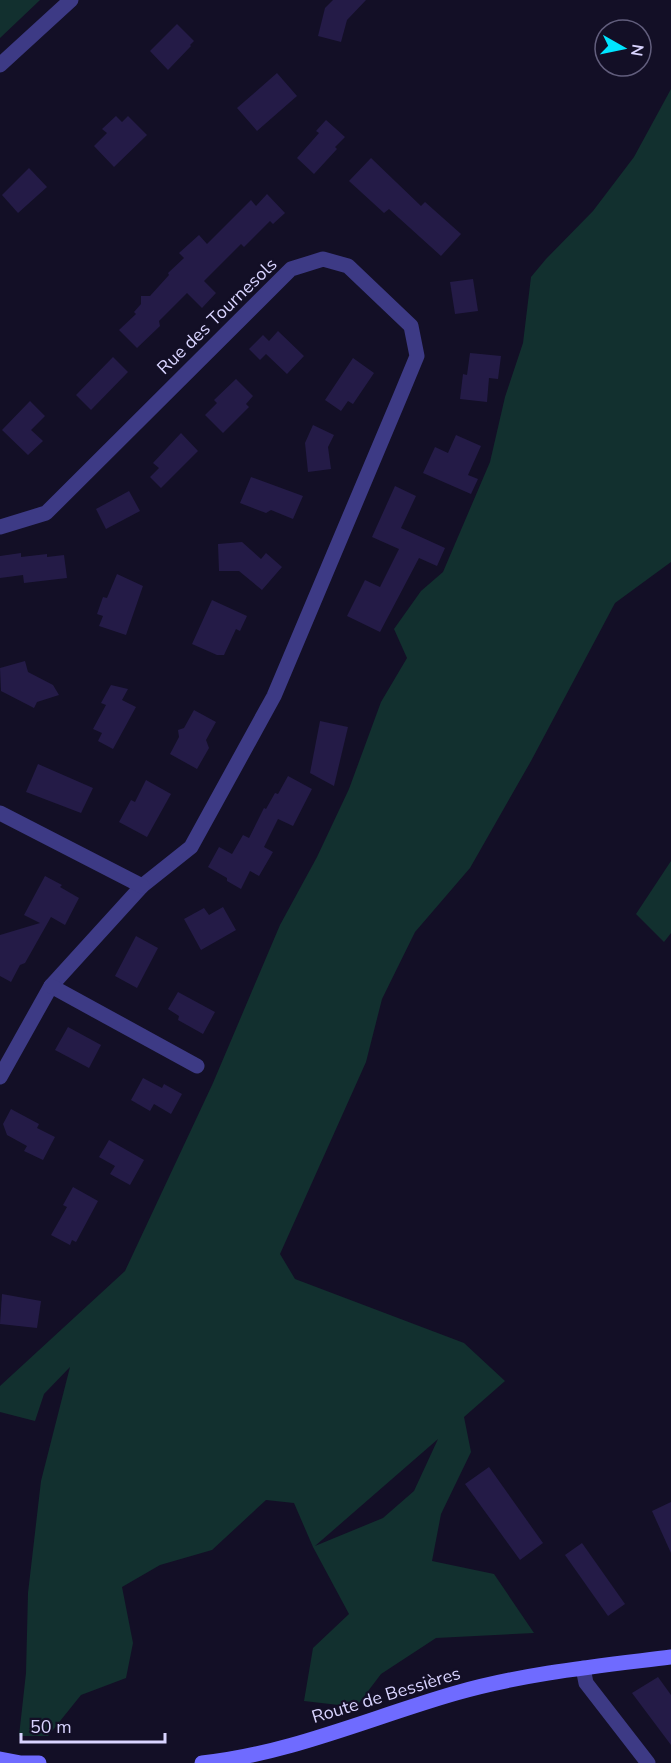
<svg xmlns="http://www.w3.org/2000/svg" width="671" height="1763" viewBox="0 0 671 1763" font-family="'Nunito Sans',sans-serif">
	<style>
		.green { fill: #12302f; fill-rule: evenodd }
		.building { fill: #241b47 }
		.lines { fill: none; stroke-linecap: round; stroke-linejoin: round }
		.street { stroke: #3d3a85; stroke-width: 15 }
		.secondary { stroke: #6f6bff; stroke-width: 15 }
		.labels { text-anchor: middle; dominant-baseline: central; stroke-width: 4.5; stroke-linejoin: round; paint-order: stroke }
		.street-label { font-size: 18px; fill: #d9d4ff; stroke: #130f26 }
	</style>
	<rect width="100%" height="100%" fill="#130f26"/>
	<g class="green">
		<path d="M0 0H40L0 38Z"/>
		<path d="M671 89V562L615 603 531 761 470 868 415 932 382 999 366 1062 280 1254 295 1279 464 1343 505 1381 464 1417 471 1452 441 1514 432 1561 494 1574 534 1633 436 1638 381 1674 356 1707 304 1701 313 1648 349 1614 313 1547 294 1503 266 1500 212 1550 160 1565 122 1587 133 1643 126 1678 81 1695 48 1736H19L26 1673 28 1593 41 1481 70 1367 44 1394 35 1421 0 1412V1386L125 1271 213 1083 280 925 317 857 349 789 381 702 407 658 394 629 421 591 443 572 490 462 505 397 523 343 531 277 546 259 593 211 634 157ZM438 1439 414 1491 383 1518 315 1546Z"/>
		<path d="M671 861V933L664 942 636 914Z"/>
	</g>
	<g class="building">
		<path d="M333 0H366L347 20 341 42 318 36 325 8Z"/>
		<path d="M177 24 194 41 190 45 191 46 168 70 150 51Z"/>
		<path d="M277 73 297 96 257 131 237 108Z"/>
		<path d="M116 116 122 122 128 116 147 135 114 167 94 146 107 133 102 129Z"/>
		<path d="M326 120 345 137 335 147 337 149 314 174 297 158 319 133 316 131Z"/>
		<path d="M371 158 421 206 425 202 461 234 441 256 389 209 384 213 349 181Z"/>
		<path d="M29 168 47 187 18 213 2 195Z"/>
		<path d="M267 194 285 213 273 224 270 221 244 247 241 244 204 281 216 293 202 308 187 293 159 321 160 326 137 348 119 330 136 314 134 312 141 304V296H150L169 275 168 273 184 258 179 253 199 235 207 244 251 200 256 206Z"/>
		<path d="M473 279 478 311 455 314 450 282Z"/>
		<path d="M278 331 304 356 287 374 266 354 260 360 249 349 263 335 269 341Z"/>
		<path d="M470 353 501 356 498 379 489 378 487 402 460 399 463 374 467 375Z"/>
		<path d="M113 357 128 372 91 410 76 395Z"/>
		<path d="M353 358 374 373 353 404 348 401 341 411 325 400Z"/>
		<path d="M236 379 253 396 246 404 249 407 223 433 205 415 217 403 214 400Z"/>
		<path d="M30 401 45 416 31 430 43 441 28 455 2 430Z"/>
		<path d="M313 425 334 435 328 447 331 469 308 472 305 443Z"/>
		<path d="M181 433 198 451 161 488 150 477 159 468 153 463Z"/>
		<path d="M456 435 481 446 468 475 478 479 471 494 423 473 435 447 448 453Z"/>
		<path d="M251 477 303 496 293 519 271 510 266 513 240 503Z"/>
		<path d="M395 486 416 496 401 528 445 548 437 566 419 558 380 632 347 616 365 580 380 587 399 549 372 537Z"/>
		<path d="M129 491 140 511 106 529 96 509Z"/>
		<path d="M242 542 261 559 266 553 282 567 262 590 239 571H219L218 544Z"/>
		<path d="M21 553V557L47 554V557L64 555 67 578 24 583 23 575 0 578V556Z"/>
		<path d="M117 574 143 586 126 635 99 626 103 616 97 614 103 597 107 598Z"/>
		<path d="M212 600 247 616 240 631 236 629 224 655H217L192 644Z"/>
		<path d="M25 661 28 672 53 685 59 695 37 702 34 708 1 691 0 668Z"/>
		<path d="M111 685 128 689 122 700 136 707 113 749 98 741 102 733 93 729 106 705 101 703Z"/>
		<path d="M194 710 216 722 206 740 209 748 197 769 170 754 179 737 178 730 184 728Z"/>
		<path d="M320 721 348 727 334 786 310 773Z"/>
		<path d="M38 764 93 788 81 813 26 792Z"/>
		<path d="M288 776 312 789 293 826 278 819 264 847 273 852 259 876 250 871 241 889 227 881V878L208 867 219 847 232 854 243 835 249 838 264 808 266 809 275 793 278 794Z"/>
		<path d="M146 780 171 794 147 837 119 822 131 800 135 802Z"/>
		<path d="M45 876 62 885 60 887 79 898 65 925 51 917 25 963 20 965 11 982 0 976V935L40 923 24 915Z"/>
		<path d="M223 907 236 930 201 950 184 919 204 908 209 915Z"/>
		<path d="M136 936 158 948 137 988 115 976Z"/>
		<path d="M178 992 215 1012 203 1034 178 1020 179 1016 168 1009Z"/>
		<path d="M68 1027 101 1045 89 1068 55 1050Z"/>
		<path d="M143 1078 162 1088 164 1084 182 1094 171 1114 154 1104 150 1111 131 1100Z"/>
		<path d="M11 1109 39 1124 37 1128 55 1137 43 1160 24 1151 27 1146 7 1135 3 1124Z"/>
		<path d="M109 1140 144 1160 130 1185 110 1174 115 1166 99 1157Z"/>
		<path d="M73 1187 98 1201 76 1242 72 1240 70 1245 51 1235 67 1207 63 1205Z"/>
		<path d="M2 1294 41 1301 37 1328 0 1324Z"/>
		<path d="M489 1467 543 1543 520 1560 465 1484Z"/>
		<path d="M671 1502V1553L652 1511Z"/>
		<path d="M582 1543 625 1604 608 1616 565 1555Z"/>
		<path d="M658 1677 671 1695V1745L632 1693Z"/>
	</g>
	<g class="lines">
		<g class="street">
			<path d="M0 65 71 0"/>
			<path d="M0 527 46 513 291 269 323 259 348 266 411 326 417 356 400 397 274 696 191 847 142 886 51 986 0 1077"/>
			<path d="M0 813 142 886"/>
			<path d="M51 986 197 1066"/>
			<path d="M583 1668 586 1683 648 1763"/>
		</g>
		<g class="secondary">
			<path d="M0 1759 21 1763H39"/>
			<path d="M202 1763C289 1754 372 1717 456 1693 526 1673 599 1666 671 1657"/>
		</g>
	</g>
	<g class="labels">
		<g class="street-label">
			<text transform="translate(217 316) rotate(-44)">Rue des Tournesols</text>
			<text transform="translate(386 1695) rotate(-17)">Route de Bessières</text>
		</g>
	</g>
	<g transform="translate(623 48) rotate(99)"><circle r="28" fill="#130f26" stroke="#625e7d" stroke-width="1.5"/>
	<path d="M0-4.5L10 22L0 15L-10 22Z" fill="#00e5ff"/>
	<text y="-9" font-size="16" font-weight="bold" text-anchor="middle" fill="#d9d4ff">N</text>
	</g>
	<path d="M21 1733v9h144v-9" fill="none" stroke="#d9d4ff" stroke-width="3"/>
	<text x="30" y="1733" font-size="18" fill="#d9d4ff" stroke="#130f26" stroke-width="4.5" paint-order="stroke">50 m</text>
</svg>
